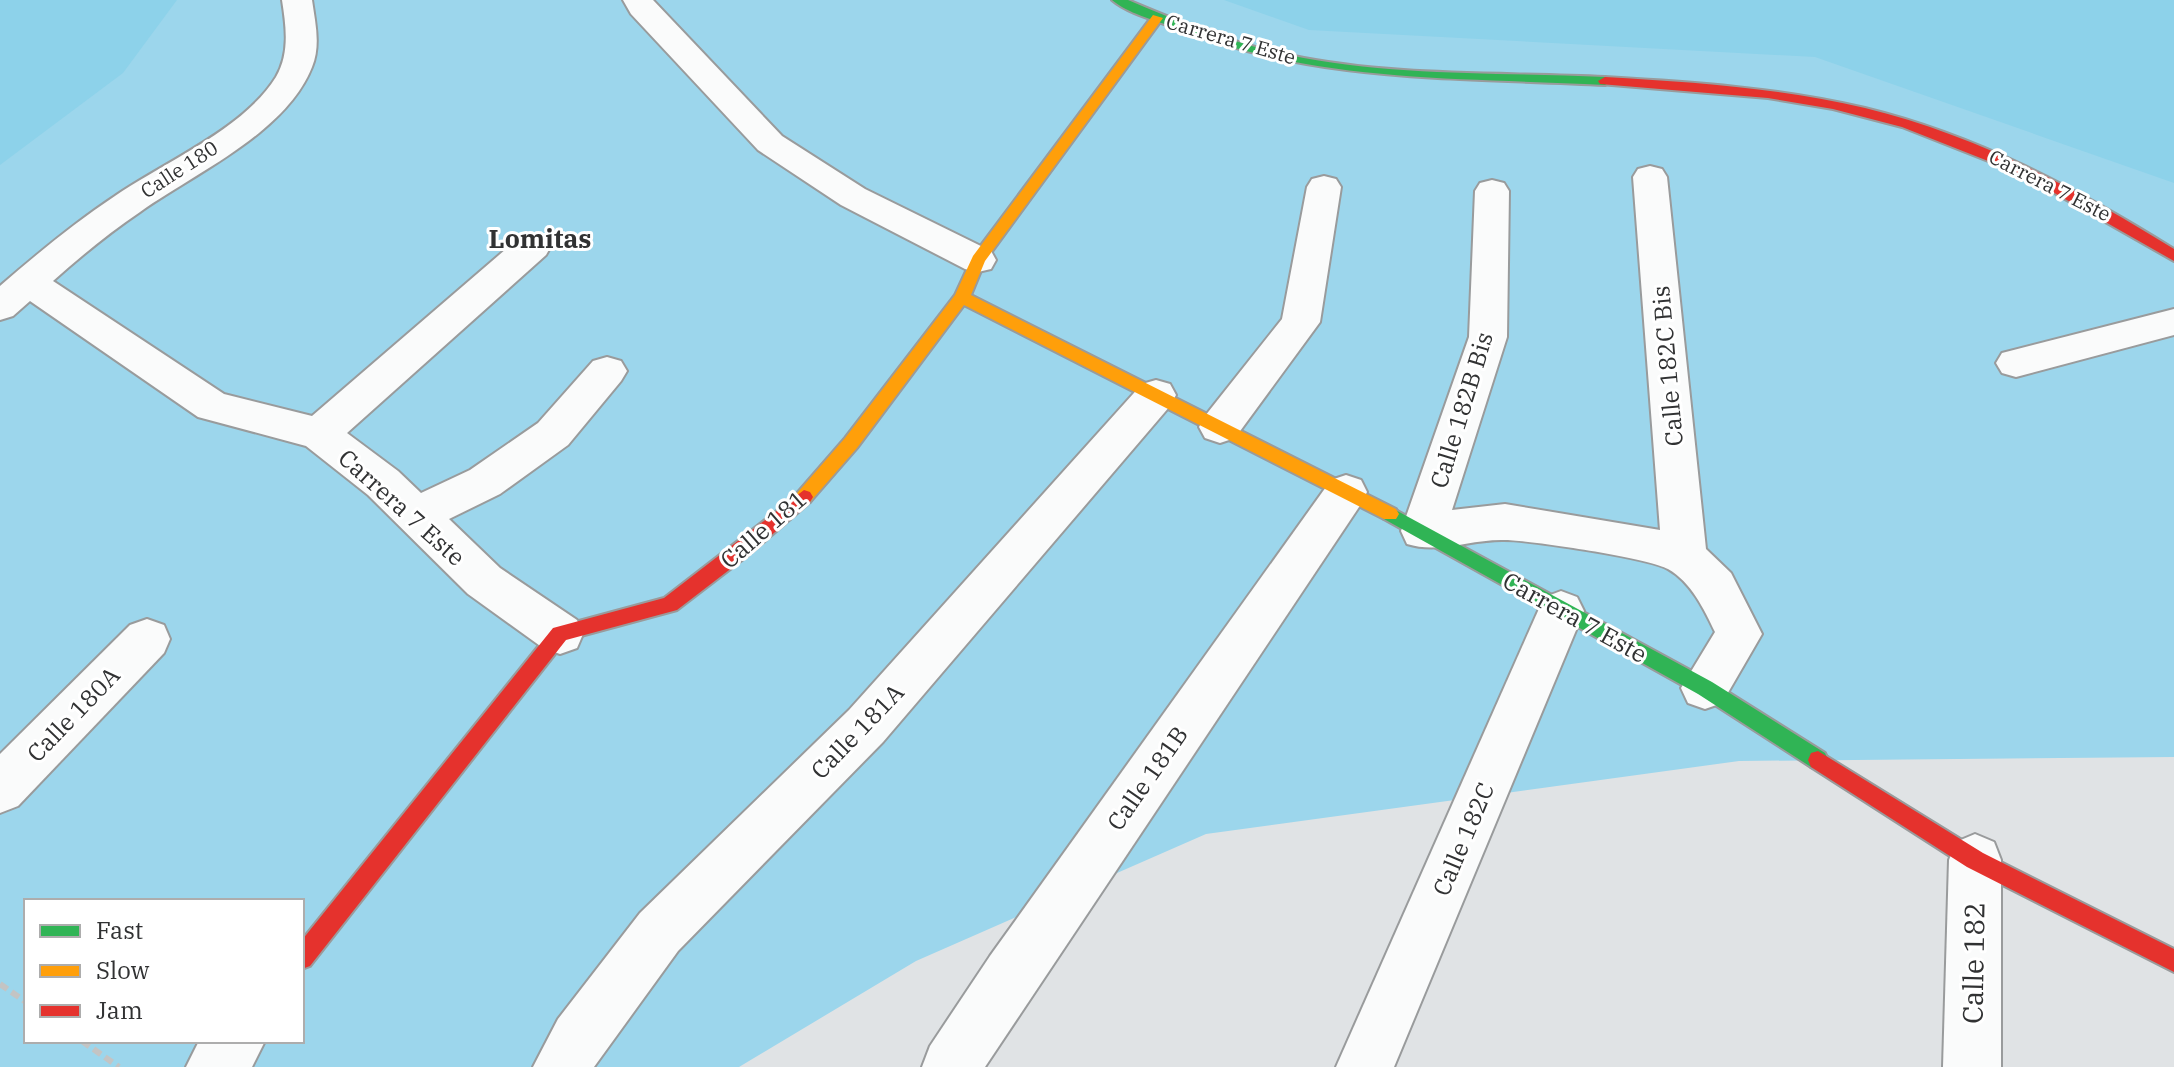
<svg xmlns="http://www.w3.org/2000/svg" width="2174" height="1067" viewBox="0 0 2174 1067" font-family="'IBM Plex Serif',serif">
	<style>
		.green { fill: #9cd6ec; fill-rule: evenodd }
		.forest { fill: #8dd2ea }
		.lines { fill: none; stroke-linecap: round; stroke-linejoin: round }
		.street-casing { stroke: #999b9c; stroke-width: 4 }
		.fast-casing { stroke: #999b9c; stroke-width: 4 }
		.slow-casing { stroke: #999b9c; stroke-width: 4 }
		.jam-casing { stroke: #999b9c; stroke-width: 4 }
		.path { stroke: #c3c4c4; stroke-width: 6; stroke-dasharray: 9 5; stroke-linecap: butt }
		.street { fill: #fafbfb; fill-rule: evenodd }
		.fast { fill: #30b455; fill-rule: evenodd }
		.slow { fill: #ff9f0a; fill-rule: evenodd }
		.jam { fill: #e5322d; fill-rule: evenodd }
		.labels { text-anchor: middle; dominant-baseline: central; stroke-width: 6; stroke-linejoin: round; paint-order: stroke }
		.far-street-label { font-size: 20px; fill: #313233; stroke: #fff }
		.street-label { font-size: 24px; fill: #313233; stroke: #fff }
		.neighbourhood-label { font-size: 26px; font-weight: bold; fill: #313233; stroke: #fff }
		.near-street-label { font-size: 28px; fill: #313233; stroke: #fff }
	</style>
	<rect width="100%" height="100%" fill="#e0e3e5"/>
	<path class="green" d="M0 0H2174V757L1739 761 1206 834 916 961 739 1067H0ZM26 901H302V1041H26Z"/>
	<g class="forest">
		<path d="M0 0H177L123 73 0 165Z"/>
		<path d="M1224 0H2174V183L1815 57 1309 30Z"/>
	</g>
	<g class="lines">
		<defs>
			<g id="street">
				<path d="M282 0H312C315 22 321 45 312 67 286 133 195 173 140 212 109 233 81 256 53 281L224 394 312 416 520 237 533 234 546 237 551 246 546 255 347 433 398 471 421 493 470 470 538 423 593 361 607 357 621 361 627 371 621 381 568 445 500 494 449 519 500 568 577 620 583 634 577 648 560 654 543 648 468 594 368 495 306 446 198 417 30 301 13 316 0 320V286C37 254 74 223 115 196 164 162 244 129 276 77 290 53 286 26 282 0Z"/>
				<path d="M623 0H653L782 136 865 189 991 251 996 260 991 269 978 272 965 269 841 205 758 150 631 14Z"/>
				<path d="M1650 166 1662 169 1667 177 1706 549 1731 573 1762 634 1722 703 1705 709 1688 703 1681 688 1715 632C1704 609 1691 582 1668 569 1649 558 1529 540 1504 540 1472 539 1439 554 1407 544L1401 531 1469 337 1475 191 1480 183 1492 180 1504 183 1509 191 1507 337 1452 510 1505 504 1660 530 1633 177 1638 169Z"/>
				<path d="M1324 176 1336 179 1341 187 1320 322 1235 438 1220 443 1205 438 1199 427 1205 416 1282 319 1307 187 1312 179Z"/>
				<path d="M2174 309V335L2016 377 2002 373 1996 363 2002 353Z"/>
				<path d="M1156 380 1170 384 1176 395 1170 406 883 742 678 951 594 1067H533L558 1019 640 913 849 710 1142 384Z"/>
				<path d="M1346 475 1361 480 1367 492 1361 504 985 1067H922L930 1046 990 956 1331 480Z"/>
				<path d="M1561 591 1577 597 1584 611 1394 1067H1336L1538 611 1545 597Z"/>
				<path d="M147 619 164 625 170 639 164 653 18 806 0 813V754L130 625Z"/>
				<path d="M1975 834 1994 842 2001 860V1067H1943L1949 860 1956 842Z"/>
				<path d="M199 1041H265L252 1067H186Z"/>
			</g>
			<g id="fast">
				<path d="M1112 0H1128C1180 22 1234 44 1289 55 1393 77 1500 72 1605 77L1612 81 1605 85C1454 77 1317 84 1173 27 1154 20 1127 13 1112 0Z"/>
				<path d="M1390 507 1712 682 1825 753 1828 760 1825 767 1818 769 1811 767 1698 694 1384 519 1381 514 1384 509Z"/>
			</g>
			<path id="slow" d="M1153 15 1163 18 985 261 971 295 1396 509 1399 514 1396 519H1384L964 305 857 448 810 502H798L795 497 798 492 845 438 955 295 973 256Z"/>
			<g id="jam">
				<path d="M1605 77C1692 82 1780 88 1865 108 1976 135 2078 189 2174 249V261L2021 174 1902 127 1833 109 1768 98 1600 84 1598 81Z"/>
				<path d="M804 490 810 492 813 497 810 502 746 557 677 610 566 640 310 966 302 969V940L553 628 664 598Z"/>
				<path d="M1818 751 1983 853 2174 949V972L1967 867 1811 767 1808 760 1811 753Z"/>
			</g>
		</defs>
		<use href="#street" class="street-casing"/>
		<use href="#fast" class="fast-casing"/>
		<use href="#slow" class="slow-casing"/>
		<use href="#jam" class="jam-casing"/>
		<g class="path">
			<path d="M0 984 26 1002"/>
			<path d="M82 1041 119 1067"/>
		</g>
		<use href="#street" class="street"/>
		<use href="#fast" class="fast"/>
		<use href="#slow" class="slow"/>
		<use href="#jam" class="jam"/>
	</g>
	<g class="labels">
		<g class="far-street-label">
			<text transform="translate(1231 39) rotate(16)">Carrera 7 Este</text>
			<text transform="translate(179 169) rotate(-33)">Calle 180</text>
			<text transform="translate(2050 185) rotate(27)">Carrera 7 Este</text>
		</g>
		<g class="street-label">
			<text transform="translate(1667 366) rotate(-95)">Calle 182C Bis</text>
			<text transform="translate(1461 410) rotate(-73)">Calle 182B Bis</text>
			<text transform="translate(402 507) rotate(42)">Carrera 7 Este</text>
			<text transform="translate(763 529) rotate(-41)">Calle 181</text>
			<text transform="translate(1575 617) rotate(29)">Carrera 7 Este</text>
			<text transform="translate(73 714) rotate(-46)">Calle 180A</text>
			<text transform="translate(857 731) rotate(-46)">Calle 181A</text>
			<text transform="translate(1147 778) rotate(-55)">Calle 181B</text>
			<text transform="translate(1463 839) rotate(-67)">Calle 182C</text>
		</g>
		<g class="neighbourhood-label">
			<text x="540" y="238">Lomitas</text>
		</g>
		<g class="near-street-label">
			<text transform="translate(1973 963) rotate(-89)">Calle 182</text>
		</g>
	</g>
	<rect x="24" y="899" width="280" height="144" fill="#ffffff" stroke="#adadad" stroke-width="2"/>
	<rect x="40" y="925" width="40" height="12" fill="#30b455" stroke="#adadad" stroke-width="2"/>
	<text x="96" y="939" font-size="24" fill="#313233">Fast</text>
	<rect x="40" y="965" width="40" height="12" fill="#ff9f0a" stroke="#adadad" stroke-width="2"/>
	<text x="96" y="979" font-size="24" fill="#313233">Slow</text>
	<rect x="40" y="1005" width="40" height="12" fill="#e5322d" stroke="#adadad" stroke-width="2"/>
	<text x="96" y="1019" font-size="24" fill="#313233">Jam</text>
</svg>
